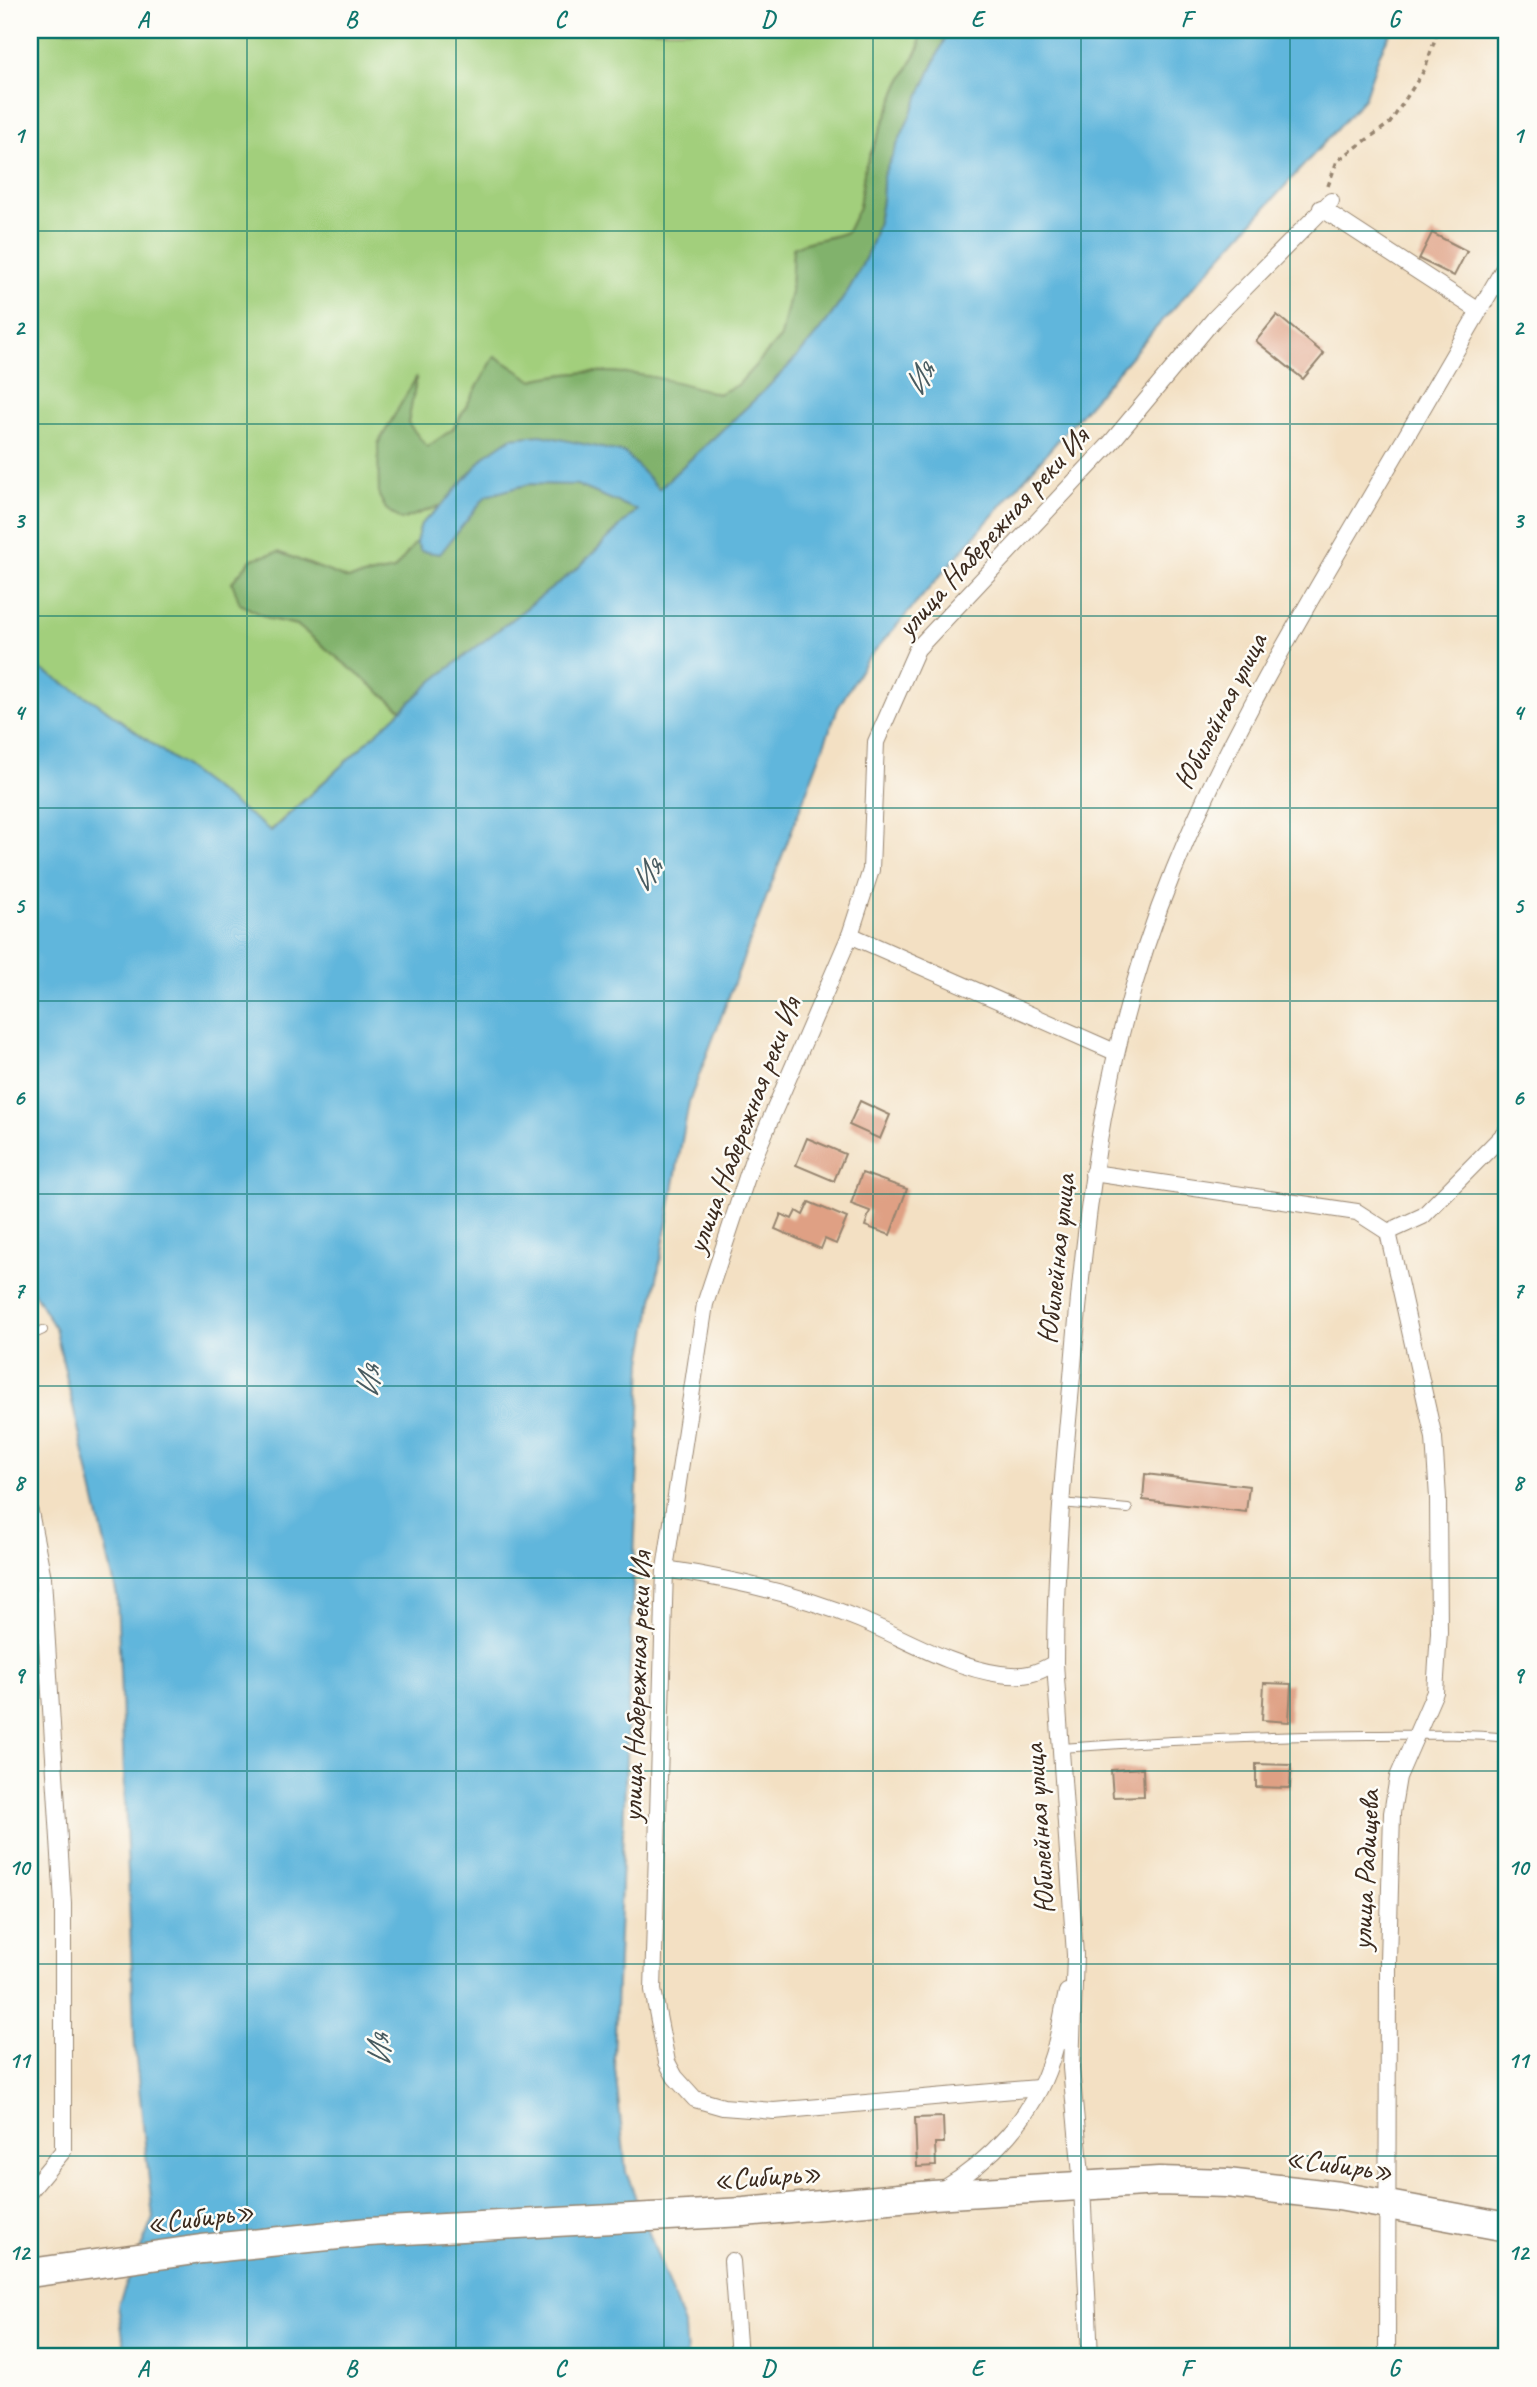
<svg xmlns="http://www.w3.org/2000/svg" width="1537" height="2387" viewBox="0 0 1537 2387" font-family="Caveat,sans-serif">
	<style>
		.green { fill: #a2cf7c; stroke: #6e7c4d; stroke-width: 2 }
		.forest { fill: #81b26c; stroke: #5e6e45; stroke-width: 2 }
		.water { fill: #60b6dc; stroke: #4e707d; stroke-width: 2 }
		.building { fill: #dfa084 }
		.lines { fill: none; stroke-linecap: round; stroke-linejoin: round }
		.lane-casing { stroke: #978570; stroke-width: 10 }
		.street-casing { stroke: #978570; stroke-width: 18 }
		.highway-casing { stroke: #978570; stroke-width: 31 }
		.path { stroke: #978570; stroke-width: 3.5; stroke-dasharray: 5 5; stroke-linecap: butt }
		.lane { stroke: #fff; stroke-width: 8 }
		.street { stroke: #fff; stroke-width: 16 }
		.highway { stroke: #fff; stroke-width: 28 }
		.grid { fill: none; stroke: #0f766e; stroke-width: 2; stroke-opacity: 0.55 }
		.labels { text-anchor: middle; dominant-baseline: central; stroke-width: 5; stroke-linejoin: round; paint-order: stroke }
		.street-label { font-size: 30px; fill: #3b2a1e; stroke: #fdfcf7 }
		.water-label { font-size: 32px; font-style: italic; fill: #485b60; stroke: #fdfcf7 }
		.neatline { fill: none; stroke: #0f766e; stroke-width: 2.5 }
		.grid-label { font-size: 23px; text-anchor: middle; font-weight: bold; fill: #0f766e }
	</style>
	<rect width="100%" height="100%" fill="#fdfcf7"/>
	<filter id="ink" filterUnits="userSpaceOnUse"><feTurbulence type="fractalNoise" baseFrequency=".0143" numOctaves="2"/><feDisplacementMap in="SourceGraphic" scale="14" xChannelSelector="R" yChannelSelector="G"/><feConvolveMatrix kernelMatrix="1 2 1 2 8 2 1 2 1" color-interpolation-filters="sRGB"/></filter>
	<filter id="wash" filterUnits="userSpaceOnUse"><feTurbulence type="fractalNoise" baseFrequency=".00686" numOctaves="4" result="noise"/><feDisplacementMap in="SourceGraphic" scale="28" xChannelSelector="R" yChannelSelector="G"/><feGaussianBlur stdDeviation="1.57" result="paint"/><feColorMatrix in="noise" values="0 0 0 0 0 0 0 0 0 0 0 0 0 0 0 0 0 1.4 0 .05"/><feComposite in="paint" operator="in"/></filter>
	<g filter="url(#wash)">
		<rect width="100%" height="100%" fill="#f3e0c3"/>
		<path class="green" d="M30 30H918L920 46 900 83 865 167 859 207 847 232C828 240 811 238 793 248L791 292 781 337 738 385 718 394C652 373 600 364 532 380L496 357 453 429 427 448 408 423 416 379 378 444 401 520 442 505 421 524 416 542 394 570 348 579 278 552 252 559 232 582 241 604 270 619 297 625 402 710 270 831 97 703 30 663Z"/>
		<g class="forest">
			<path d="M919 30H949L883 176C887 303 741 408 659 489L541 435 511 438 486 455 442 505 401 520 386 509 379 496 378 444 417 376 408 423 427 447 453 429 495 356 532 380C600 364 652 373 718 394L738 385 781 337 791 292 793 248C811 238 828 240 847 232L859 207 865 167 900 83 920 47Z"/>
			<path d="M529 484 577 485 637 510 579 567 434 680 402 710 297 625 270 619 240 604 232 582 252 559 278 552 348 579 394 570 416 542 421 551 440 554 485 496Z"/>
		</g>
		<path class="water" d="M949 30H1392L1379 55 1364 99 1154 330 865 662 838 708 689 1102 642 1361 614 2058 626 2172 685 2328 687 2357H126L118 2305 153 2218 135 2050 117 1596 55 1328 30 1286V663L97 703 271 831 434 680 579 567 637 510 577 485 529 484 486 496 440 554 421 551 416 542 421 524 442 505 486 455 511 438 541 435 625 453 659 489C741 408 887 303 883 176Z"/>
		<g id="blocks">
			<g class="building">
				<path d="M1432 233 1467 251 1454 276 1419 259Z"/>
				<path d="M1277 315 1324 354 1303 379 1256 341Z"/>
				<path d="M860 1101 890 1115 880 1139 849 1125Z"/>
				<path d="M807 1138 845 1154 834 1181 796 1165Z"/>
				<path d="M862 1173 907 1189 890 1235 865 1226 870 1211 851 1204Z"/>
				<path d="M809 1202 847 1218 836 1244 825 1239 821 1249 775 1229 781 1214 792 1219 796 1211 803 1215Z"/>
				<path d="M1145 1474 1249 1486 1246 1512 1143 1500Z"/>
				<path d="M1264 1683 1291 1684 1289 1722 1262 1720Z"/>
				<path d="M1256 1764 1291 1765 1290 1788 1256 1787Z"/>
				<path d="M1143 1768 1144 1796 1113 1797 1111 1770Z"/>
				<path d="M943 2117 944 2143H935L936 2166 917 2167 915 2118Z"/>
			</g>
		</g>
	</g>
	<g filter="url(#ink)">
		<use href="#blocks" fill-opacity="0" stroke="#978570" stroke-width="2"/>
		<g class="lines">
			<defs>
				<g id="lane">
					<path d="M30 1336 43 1330"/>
					<path d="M1061 1503 1128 1509"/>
					<path d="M1062 1748C1164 1740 1266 1736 1368 1735 1414 1735 1461 1733 1507 1738"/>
				</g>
				<g id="street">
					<path d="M1321 208 1479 311"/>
					<path d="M850 935 1115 1052"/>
					<path d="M1093 1173 1357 1212 1388 1232 1423 1216 1507 1131"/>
					<path d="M30 1512 43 1578 63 1904V2151L30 2191"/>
					<path d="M665 1569C732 1579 799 1594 861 1620 906 1639 951 1667 1000 1674 1024 1677 1034 1675 1055 1663"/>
					<path d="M1038 2088 774 2111 723 2107 695 2099 675 2077 667 2062 653 1990 665 1569 705 1304 752 1162 850 935 871 870 876 742 917 649 1109 445 1214 319 1331 201"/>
					<path d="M942 2190C991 2161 1033 2116 1051 2061 1059 2039 1062 2014 1067 1992"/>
					<path d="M732 2261 739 2357"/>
					<path d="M1090 2357 1082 2186 1071 2068 1075 1955 1055 1663C1055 1567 1063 1472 1072 1377 1087 1197 1105 1039 1174 870 1219 758 1279 653 1340 549 1396 454 1452 358 1507 263"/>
					<path d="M1387 2357 1388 1961 1392 1813 1398 1777 1435 1692 1439 1632 1438 1498 1434 1438 1388 1232"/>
				</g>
				<path id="highway" d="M30 2273 202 2249 368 2232 744 2212 933 2195 1159 2181 1227 2183 1339 2196 1507 2227"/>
			</defs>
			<use href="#lane" class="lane-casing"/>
			<use href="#street" class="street-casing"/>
			<use href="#highway" class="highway-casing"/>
			<path class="path" d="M1328 186 1337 161 1390 123 1425 69 1438 30"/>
			<use href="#lane" class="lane"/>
			<use href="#street" class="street"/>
			<use href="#highway" class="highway"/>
		</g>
	</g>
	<path class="grid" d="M247 30V2357M456 30V2357M664 30V2357M873 30V2357M1081 30V2357M1290 30V2357M30 231H1507M30 424H1507M30 616H1507M30 808H1507M30 1001H1507M30 1194H1507M30 1386H1507M30 1578H1507M30 1771H1507M30 1964H1507M30 2156H1507"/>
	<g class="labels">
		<g class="street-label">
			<text transform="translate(992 532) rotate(-48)">улица Набережная реки Ия</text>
			<text transform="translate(1220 711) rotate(-63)">Юбилейная улица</text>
			<text transform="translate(743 1125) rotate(-69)">улица Набережная реки Ия</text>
			<text transform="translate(1056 1259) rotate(-84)">Юбилейная улица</text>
			<text transform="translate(636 1687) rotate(-88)">улица Набережная реки Ия</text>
			<text transform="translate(1039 1829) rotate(-94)">Юбилейная улица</text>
			<text transform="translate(1365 1870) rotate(-87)">улица Радищева</text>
			<text transform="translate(1339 2164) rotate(8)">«Сибирь»</text>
			<text transform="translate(767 2176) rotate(-4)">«Сибирь»</text>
			<text transform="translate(200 2217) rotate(-7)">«Сибирь»</text>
		</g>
		<g class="water-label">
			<text transform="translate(919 379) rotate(-63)">Ия</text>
			<text transform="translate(646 875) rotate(-57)">Ия</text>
			<text transform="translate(368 1382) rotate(-88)">Ия</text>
			<text transform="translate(379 2051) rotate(-95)">Ия</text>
		</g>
	</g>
	<rect width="1537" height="2387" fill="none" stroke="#fdfcf7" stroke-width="77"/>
	<rect x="38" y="38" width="1460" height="2310" class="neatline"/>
	<g class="grid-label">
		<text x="143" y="27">A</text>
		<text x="351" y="27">B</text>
		<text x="560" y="27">C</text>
		<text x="768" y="27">D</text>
		<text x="977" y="27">E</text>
		<text x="1186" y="27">F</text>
		<text x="1394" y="27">G</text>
		<text x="19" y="143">1</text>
		<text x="1518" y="143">1</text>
		<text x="19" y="335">2</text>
		<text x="1518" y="335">2</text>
		<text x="19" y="528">3</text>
		<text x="1518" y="528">3</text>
		<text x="19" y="720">4</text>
		<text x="1518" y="720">4</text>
		<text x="19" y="913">5</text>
		<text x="1518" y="913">5</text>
		<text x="19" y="1105">6</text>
		<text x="1518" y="1105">6</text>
		<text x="19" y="1298">7</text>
		<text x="1518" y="1298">7</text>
		<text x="19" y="1490">8</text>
		<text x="1518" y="1490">8</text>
		<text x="19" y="1683">9</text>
		<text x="1518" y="1683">9</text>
		<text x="19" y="1875">10</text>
		<text x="1518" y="1875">10</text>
		<text x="19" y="2068">11</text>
		<text x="1518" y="2068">11</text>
		<text x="19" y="2260">12</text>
		<text x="1518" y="2260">12</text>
		<text x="143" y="2376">A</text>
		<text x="351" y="2376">B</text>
		<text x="560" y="2376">C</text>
		<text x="768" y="2376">D</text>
		<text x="977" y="2376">E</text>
		<text x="1186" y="2376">F</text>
		<text x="1394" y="2376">G</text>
	</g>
</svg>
